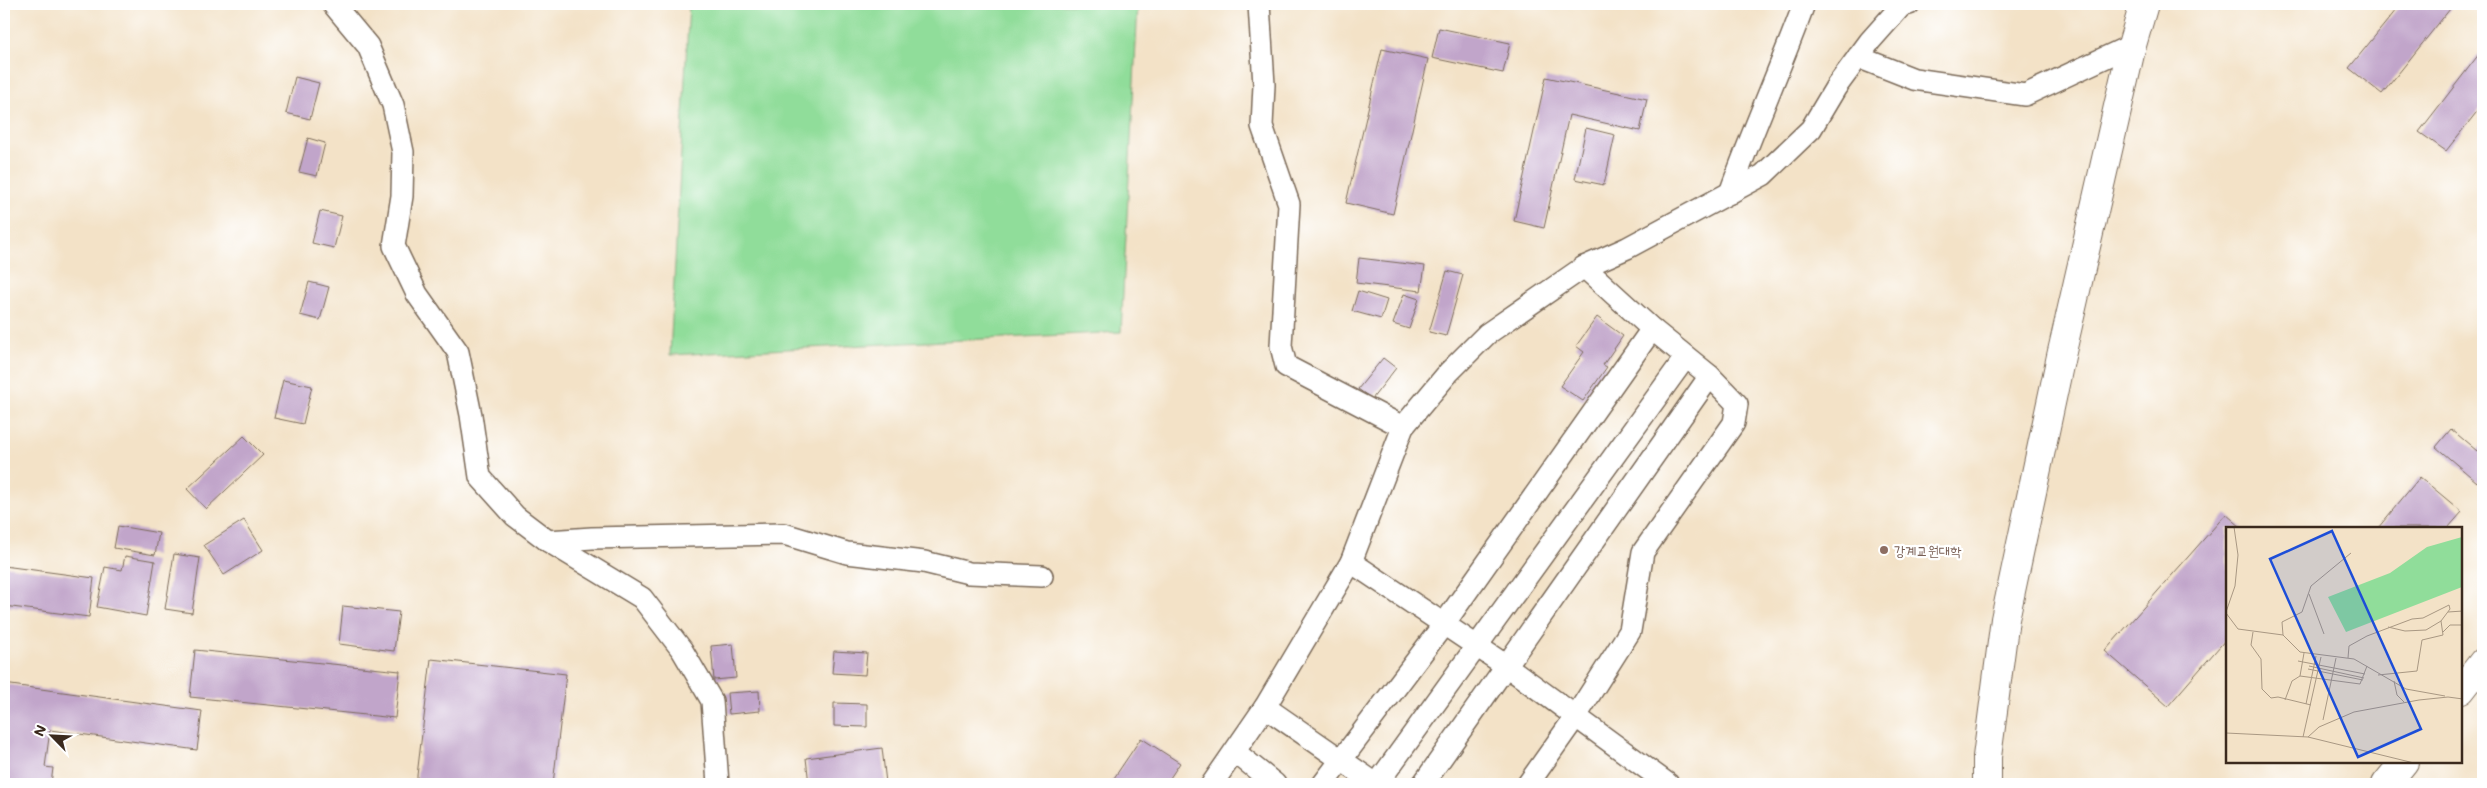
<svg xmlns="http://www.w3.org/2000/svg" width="2487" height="788" viewBox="0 0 2487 788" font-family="Mali,'Poor Story',sans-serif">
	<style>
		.green { fill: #90dd9a; stroke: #66845c }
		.building { fill: #c1a5ca }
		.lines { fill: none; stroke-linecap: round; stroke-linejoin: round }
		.minor-casing { stroke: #7b6a59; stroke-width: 24 }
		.tertiary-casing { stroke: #7b6a59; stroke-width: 30 }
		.primary-casing { stroke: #7b6a59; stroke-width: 30 }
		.minor { stroke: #fff; stroke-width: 21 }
		.tertiary { stroke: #fff; stroke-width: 28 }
		.primary { stroke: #fff; stroke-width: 28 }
		.education-dot { fill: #8d6e63; stroke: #fff; stroke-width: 2 }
		.labels { text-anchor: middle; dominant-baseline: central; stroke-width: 4.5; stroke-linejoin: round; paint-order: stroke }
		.education-label { font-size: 14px; fill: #785e54; stroke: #fff; text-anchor: start }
		.inset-road { fill: none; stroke: #a99883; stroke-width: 1 }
		.view { fill: #1d4ed8; fill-opacity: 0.15; stroke: #1d4ed8; stroke-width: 2.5 }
		.inset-edge { fill: none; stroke: #3b2a1e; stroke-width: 2.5 }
	</style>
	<rect width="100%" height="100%" fill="#fff"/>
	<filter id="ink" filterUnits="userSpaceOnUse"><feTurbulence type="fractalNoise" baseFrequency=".02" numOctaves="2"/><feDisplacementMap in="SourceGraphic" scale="10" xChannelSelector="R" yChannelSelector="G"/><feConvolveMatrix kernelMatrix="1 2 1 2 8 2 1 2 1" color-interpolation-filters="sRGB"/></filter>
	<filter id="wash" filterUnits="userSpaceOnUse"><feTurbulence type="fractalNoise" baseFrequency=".0096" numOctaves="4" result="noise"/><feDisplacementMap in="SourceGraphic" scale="20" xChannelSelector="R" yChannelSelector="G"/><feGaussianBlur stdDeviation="1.12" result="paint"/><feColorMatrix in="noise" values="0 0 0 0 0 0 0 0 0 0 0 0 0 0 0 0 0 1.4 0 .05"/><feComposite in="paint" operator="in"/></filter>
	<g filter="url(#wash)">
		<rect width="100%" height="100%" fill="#f3e2c7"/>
		<path class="green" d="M689 4H1138L1121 332 670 355Z"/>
		<g id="blocks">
			<g class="building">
				<path d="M2401 4H2454L2382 94 2349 68Z"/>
				<path d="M1439 28 1510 43 1503 73 1432 58Z"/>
				<path d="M1382 49 1428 59 1393 214 1346 203Z"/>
				<path d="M2483 49V104L2446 151 2419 132Z"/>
				<path d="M295 77 319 83 310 119 286 113Z"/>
				<path d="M1546 77 1647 99 1640 131 1569 115 1544 228 1514 221Z"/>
				<path d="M1586 128 1615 135 1604 185 1575 179Z"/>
				<path d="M308 138 325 143 317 176 299 172Z"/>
				<path d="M320 211 342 216 334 248 312 243Z"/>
				<path d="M1359 258 1425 266 1421 291 1356 283Z"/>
				<path d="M1447 271 1463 275 1446 336 1429 332Z"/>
				<path d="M309 282 329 287 320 320 300 315Z"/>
				<path d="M1358 291 1387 300 1381 319 1352 311Z"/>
				<path d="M1404 294 1419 299 1409 329 1393 324Z"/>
				<path d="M1597 317 1623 336 1603 365 1607 367 1583 401 1560 386 1584 352 1576 346Z"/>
				<path d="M1383 358 1396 368 1372 399 1358 389Z"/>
				<path d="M283 380 312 386 303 424 274 418Z"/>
				<path d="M2451 429 2477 451 2483 444V475L2477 482 2436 447Z"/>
				<path d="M244 436 263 455 206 509 187 489Z"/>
				<path d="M2420 477 2462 512 2448 528H2378Z"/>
				<path d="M2226 514 2242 528H2227V638L2168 706 2105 651Z"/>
				<path d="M244 520 263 550 224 575 204 545Z"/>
				<path d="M118 526 159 533 155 555 114 548Z"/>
				<path d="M174 554 200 558 192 613 165 609Z"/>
				<path d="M125 556 155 561 146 616 97 607 105 567 122 570Z"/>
				<path d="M4 566 94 578 89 617 4 606Z"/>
				<path d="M343 606 399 612 394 651 339 644Z"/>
				<path d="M733 644 736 678 714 680 711 646Z"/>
				<path d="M195 650 400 671 395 718 190 697Z"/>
				<path d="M834 651 867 653 865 675 832 673Z"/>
				<path d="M431 659 566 674 553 784H416Z"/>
				<path d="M4 684 202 711 197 750 50 730 45 767 53 768 51 784H4Z"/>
				<path d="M759 691 760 711 729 714 727 693Z"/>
				<path d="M834 703 867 704V727L834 726Z"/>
				<path d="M1141 738 1180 763 1166 784H1110Z"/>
				<path d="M882 748 886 783 809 784 806 758Z"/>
			</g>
		</g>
	</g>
	<g filter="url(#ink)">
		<use href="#blocks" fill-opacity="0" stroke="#7b6a59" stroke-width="1"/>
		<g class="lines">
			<defs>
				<g id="minor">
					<path d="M333 4 368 46 393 105 403 152 402 196 394 246 417 294 458 352 471 415 480 477 515 516 548 541 642 598 682 650 712 701 718 784"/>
					<path d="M1259 4 1264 85 1262 126 1289 204 1281 346 1286 366 1403 427"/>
					<path d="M1858 57 1914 79 2025 95 2132 45"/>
					<path d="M1730 193C1753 129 1781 67 1804 4"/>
					<path d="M548 541 592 538 784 534 847 553 924 562 969 573 1042 576"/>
					<path d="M1351 562 1508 667 1668 784"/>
					<path d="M1265 707 1376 784"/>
					<path d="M1235 752 1275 784"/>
					<path d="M1212 784 1265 707 1351 562 1403 427 1449 372 1487 334 1584 267 1627 248 1763 175 1811 129 1836 87 1870 41 1902 5 1909 4"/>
					<path d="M1323 784 1444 624 1652 329"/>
					<path d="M1377 784 1685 358"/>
					<path d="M1423 784 1710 376"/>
					<path d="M1528 784 1576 716 1630 631 1643 552 1734 423 1737 404 1710 376 1652 329 1584 267"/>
				</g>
				<g id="tertiary">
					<path d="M2461 690 2483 662"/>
					<path d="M2386 784 2404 762"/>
				</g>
				<path id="primary" d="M1987 784V757L2005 619 2061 356 2132 45 2144 4"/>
			</defs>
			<use href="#minor" class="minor-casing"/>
			<use href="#tertiary" class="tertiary-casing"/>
			<use href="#primary" class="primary-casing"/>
			<use href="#minor" class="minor"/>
			<use href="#tertiary" class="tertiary"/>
			<use href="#primary" class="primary"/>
		</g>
	</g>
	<circle class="education-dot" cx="1884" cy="550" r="5"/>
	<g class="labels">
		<g class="education-label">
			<text x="1894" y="550">강계교원대학</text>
		</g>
	</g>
	<g transform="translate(2226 527)">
		<rect width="236" height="236" fill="#f3e2c7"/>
		<path d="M236 10V60L120 105 102 70 164 46 201 20Z" fill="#90dd9a"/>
		<path class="inset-road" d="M125 26 85 59 76 85 56 95 57 108 74 125 128 132 180 162 219 169M83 67 98 107M0 85 9 59 12 28 8 0M222 85 237 84M0 86 12 102 57 108M162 100 179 104 200 103 215 94 224 82 223 78M27 105 25 118 35 132 36 162 45 171 52 170 85 178M217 105 224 98H237M122 131 123 119 141 109 186 92 197 91 223 78M72 134 139 147M83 139 138 151M82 142 137 153M152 148 191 144 196 113 217 108 215 94M74 149 78 126M168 154 171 168 178 175M59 173 66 154 74 149 134 157 141 139M80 177 90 129M97 193 110 131M0 206 82 210 93 200 128 185 193 173 222 170 237 172M77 210 95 130M82 210 188 236"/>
		<path class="view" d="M106 4 195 202 132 230 44 32Z"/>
		<rect width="236" height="236" class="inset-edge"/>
	</g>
	<rect width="2487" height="788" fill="none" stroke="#fff" stroke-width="20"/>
	<g transform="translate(52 736) rotate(294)" stroke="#ffffff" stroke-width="4" paint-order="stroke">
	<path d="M0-4L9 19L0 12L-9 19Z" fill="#3b2a1e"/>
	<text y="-8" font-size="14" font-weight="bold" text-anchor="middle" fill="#3b2a1e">N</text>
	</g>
</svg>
